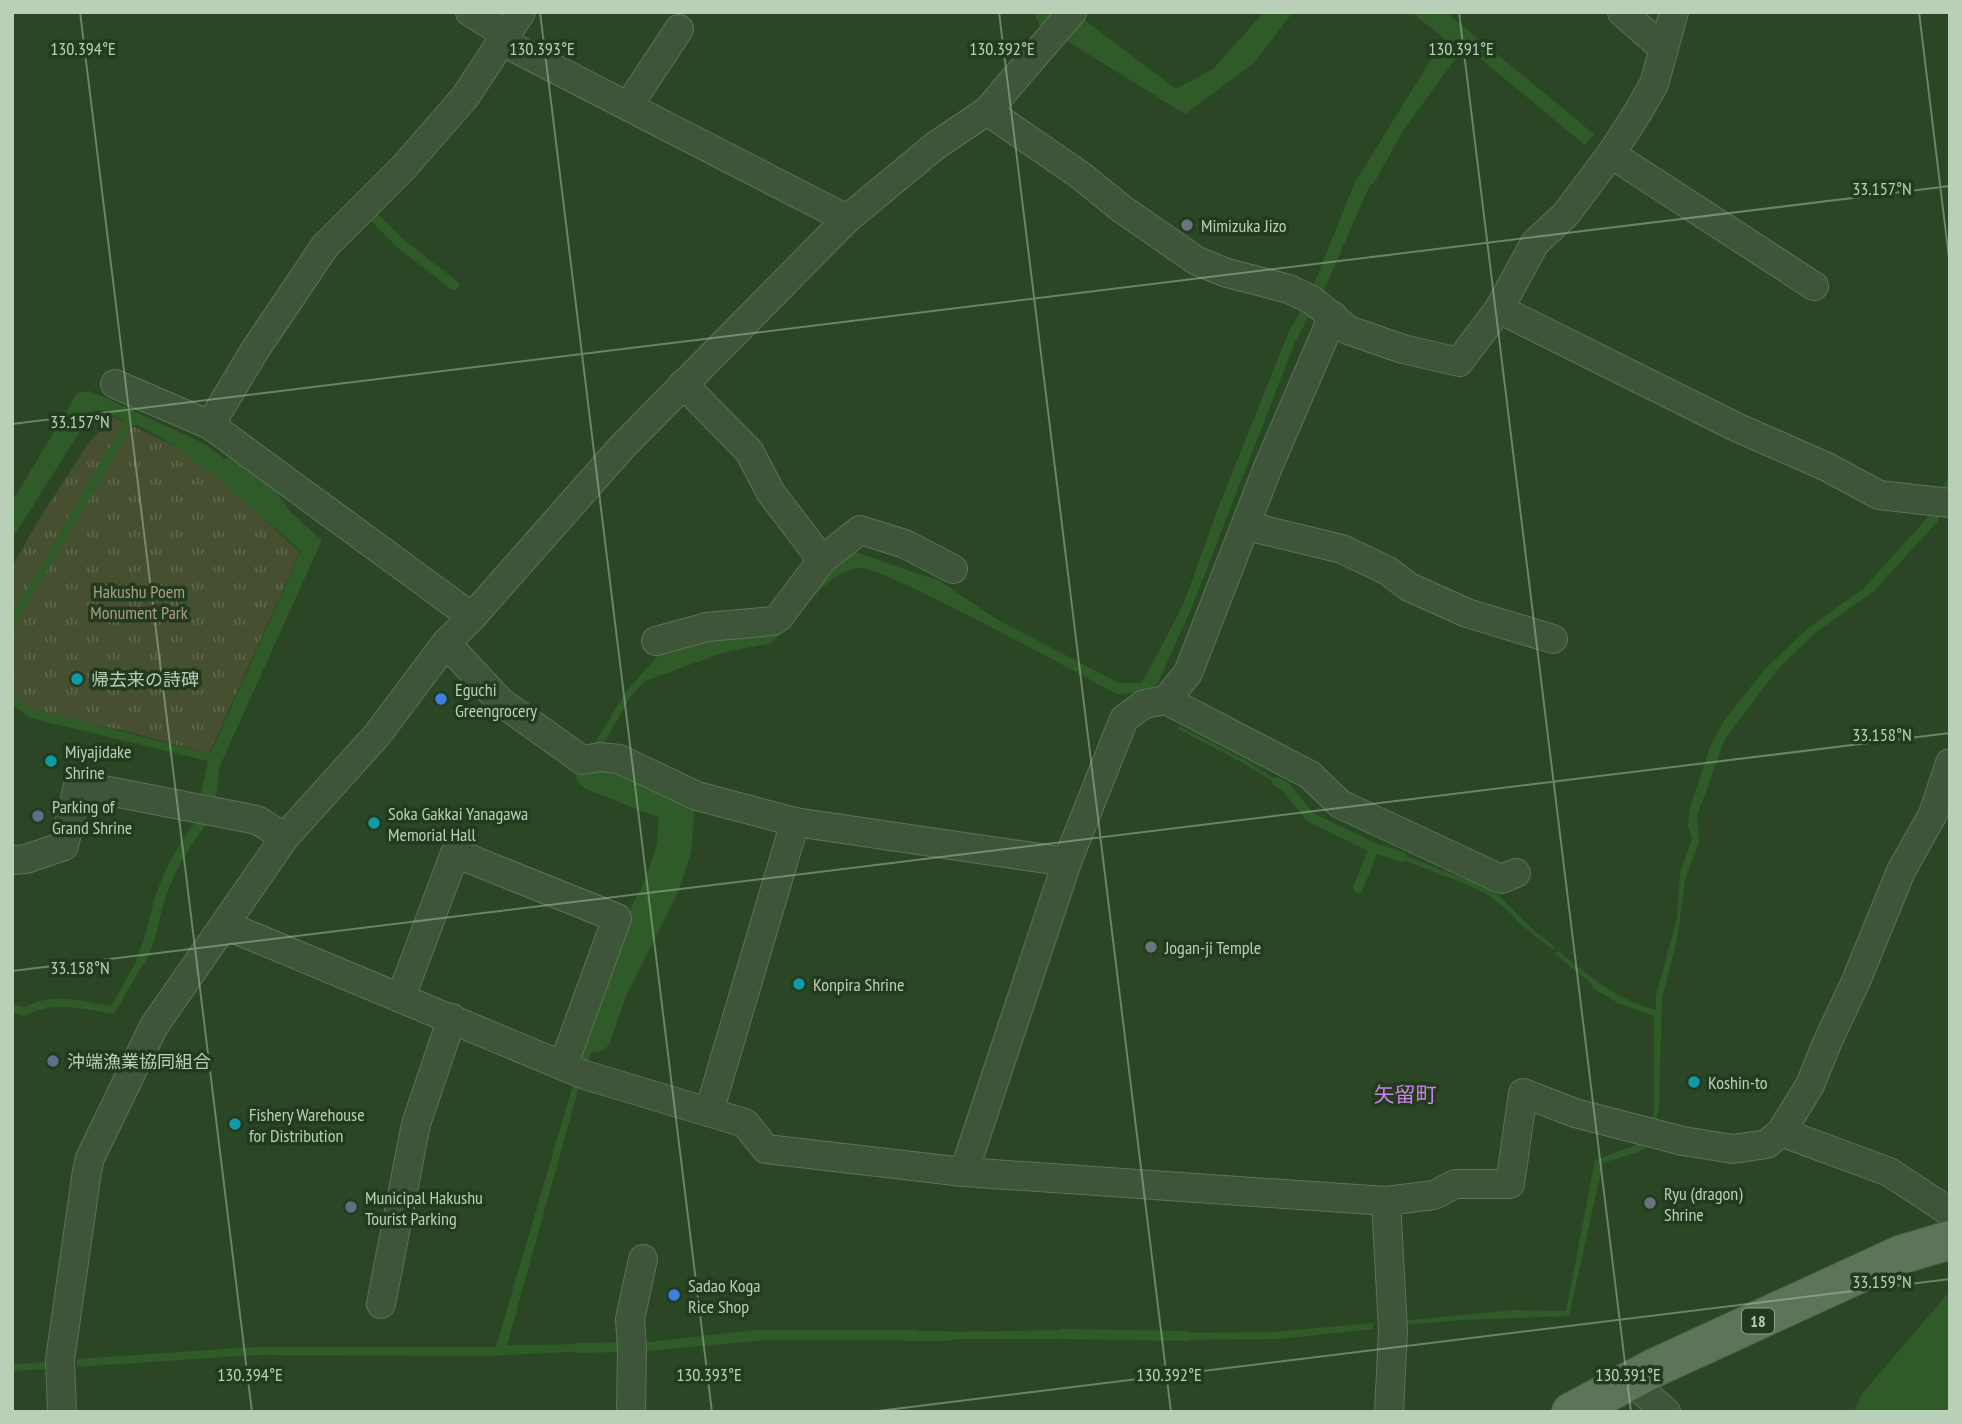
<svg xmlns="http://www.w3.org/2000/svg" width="1962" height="1424" viewBox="0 0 1962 1424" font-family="'PT Sans Narrow','Noto Sans JP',sans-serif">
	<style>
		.grass { fill: url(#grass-tufts) }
		.water { fill: #2e5b28 }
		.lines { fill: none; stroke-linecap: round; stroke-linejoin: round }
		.stream { stroke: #2e5b28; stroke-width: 10 }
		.canal { stroke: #2e5b28; stroke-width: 35 }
		.street-casing { stroke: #5b7358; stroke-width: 30 }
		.primary-casing { stroke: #4a6246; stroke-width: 40 }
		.street { stroke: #3e553a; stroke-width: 28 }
		.primary { stroke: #5c7558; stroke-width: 38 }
		.ticks { fill: none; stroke: #bacfb8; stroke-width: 2; stroke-opacity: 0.45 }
		.worship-dot { fill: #6b7280; stroke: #223b1e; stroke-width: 2.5 }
		.culture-dot { fill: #0f9aa8; stroke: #223b1e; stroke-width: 2.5 }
		.shop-dot { fill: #3f7fe0; stroke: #223b1e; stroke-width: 2.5 }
		.service-dot { fill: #5c6f8a; stroke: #223b1e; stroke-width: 2.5 }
		.labels { text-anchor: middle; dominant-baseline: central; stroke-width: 7; stroke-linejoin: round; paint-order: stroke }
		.shield { fill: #223b1e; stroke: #8ca38a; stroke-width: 2 }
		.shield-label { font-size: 16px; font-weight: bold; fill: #bacfb8 }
		.poi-label { font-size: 18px; fill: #bacfb8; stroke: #223b1e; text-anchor: start }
		.park-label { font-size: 18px; fill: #b09a83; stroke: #223b1e }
		.quarter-label { font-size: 21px; fill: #c981e6; stroke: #223b1e }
		.ticks-label { font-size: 18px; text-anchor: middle; fill: #bacfb8; stroke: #223b1e; stroke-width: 7; stroke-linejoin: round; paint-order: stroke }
	</style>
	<defs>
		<pattern id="grass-tufts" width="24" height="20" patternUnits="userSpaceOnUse" patternTransform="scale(1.75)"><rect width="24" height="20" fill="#464f2f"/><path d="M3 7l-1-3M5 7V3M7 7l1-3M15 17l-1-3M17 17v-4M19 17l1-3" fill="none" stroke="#5f674b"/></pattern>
	</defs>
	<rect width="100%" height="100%" fill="#2a4625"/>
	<path class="grass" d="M109 415 194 455 300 552 209 754C181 746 153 738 125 731 93 723 36 718 12 696V567L36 524 90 441 105 426Z"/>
	<g class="water">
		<path d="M1034 12H1074L1176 89 1213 69 1264 12H1293L1254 63 1185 114 1059 36 1040 27Z"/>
		<path d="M1411 12H1446L1594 134 1585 145 1477 56 1460 53 1404 129 1374 183 1370 185 1320 299 1310 294 1354 184 1444 38Z"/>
		<path d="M1291 326 1299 332 1192 607 1157 685 1145 692 1117 694C1082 676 882 565 859 568 833 571 814 597 797 615H793L772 643 722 653 645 681 631 696 601 748 594 745 625 693 668 644 745 634 849 550 940 581 998 620 1119 683H1142L1183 605 1220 503Z"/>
		<path d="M90 391 205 444 262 487 322 540 219 768 216 800 200 799 208 761 30 718 12 704V693L30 708 210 754 301 551 200 463 198 464 189 457V454L140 426 133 425 12 630V615L125 421 100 410 93 411 12 539V502L77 393Z"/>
		<path d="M1928 517 1937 522 1874 591 1815 633 1778 669 1725 739 1697 816 1699 842 1685 880 1677 940 1662 999 1659 1109 1655 1125H1651L1654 1108V1016L1618 1003 1593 988 1592 984 1555 954 1558 951C1589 976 1617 1000 1656 1010V995L1677 919 1680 872 1692 840 1688 825 1690 808 1710 746 1725 719 1765 669 1808 628 1863 589Z"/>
		<path d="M1179 726 1251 763 1287 787 1285 789 1245 764 1178 729Z"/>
		<path d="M595 768 639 789 637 794 594 775H584V769Z"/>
		<path d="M673 806 680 807C677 857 669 882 646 926L638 922C659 884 672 850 673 806Z"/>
		<path d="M1393 851 1470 881 1497 894 1531 928 1555 947 1553 950 1516 921V918L1490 896 1468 885 1391 855Z"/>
		<path d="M144 948 151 950 114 1014C83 1009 53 1000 24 1016L12 1013V1004L25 1007C53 992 81 1001 111 1006Z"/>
		<path d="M605 987 612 989 587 1065 580 1060Z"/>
		<path d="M574 1081 580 1083 507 1345 588 1344 589 1351 486 1356 257 1355 77 1367V1359L252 1347H496Z"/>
		<path d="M1641 1143H1652L1638 1152 1603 1163 1569 1316 1465 1320 1391 1326V1322L1514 1310 1566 1311 1595 1160Z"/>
		<path d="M1950 1291V1412H1854L1861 1395Z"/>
		<path d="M1373 1323V1329L1279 1339 1174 1340 1175 1333 1273 1332Z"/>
		<path d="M753 1330H916L915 1340H766L626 1353 624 1345Z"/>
		<path d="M1074 1330V1339H935L936 1332Z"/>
		<path d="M46 1362 47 1369 12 1371V1364Z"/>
	</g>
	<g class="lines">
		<g class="stream">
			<path d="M369 212 401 244 454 285"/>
			<path d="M1290 341 1311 302"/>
			<path d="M228 463 263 481 284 511"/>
			<path d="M1924 529 1933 519 1950 483"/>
			<path d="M1277 782 1286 787 1310 817 1374 848 1402 857"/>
			<path d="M1358 888 1374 848"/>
			<path d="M141 960C151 942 153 922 159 902 168 871 183 846 203 820L205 812"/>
			<path d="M1062 1334 1187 1336"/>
			<path d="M904 1336H949"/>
			<path d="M576 1348 631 1347"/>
		</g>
		<path class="canal" d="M593 773 677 806 674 848 662 885 610 989 594 1035"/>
		<defs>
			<g id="street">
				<path d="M470 12 507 35"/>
				<path d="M1622 12 1664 49"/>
				<path d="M503 42 847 219"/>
				<path d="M629 105 679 29"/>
				<path d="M987 111 1080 175 1122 209 1197 261 1227 273 1289 289 1312 300 1348 330 1403 349 1459 362 1499 309 1535 243 1566 214 1611 154 1638 112 1654 84 1674 12"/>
				<path d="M1611 154 1814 286"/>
				<path d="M1499 309 1736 427 1827 467 1879 495 1950 503"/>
				<path d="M115 384 210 425 472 617"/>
				<path d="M683 384 749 451 771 493 822 560"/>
				<path d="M210 425 255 350 325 246 404 167 465 97 521 12"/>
				<path d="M1247 526 1342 549 1388 571 1409 587 1467 613 1553 639"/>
				<path d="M656 641 707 627 773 621 779 617 822 560 860 530 905 544 953 569"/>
				<path d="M446 643 501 702 582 760 600 757 619 759 697 796 795 822 1067 862"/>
				<path d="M1166 700 1310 775 1340 804 1501 879 1516 873"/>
				<path d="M12 860 26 859 64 846 78 785 257 820 285 837"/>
				<path d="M225 925 585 1075 745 1123 766 1149 964 1172 1386 1201 1434 1195 1455 1184H1510L1523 1093 1575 1113 1683 1141 1733 1149 1767 1144 1781 1132 1810 1085 1827 1043 1856 981 1901 871 1933 814 1950 763"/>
				<path d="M401 997 455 853 617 918 563 1066"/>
				<path d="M709 1112 795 822"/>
				<path d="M1781 1132 1889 1172 1950 1212"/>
				<path d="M964 1172 1067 862 1124 719 1144 704 1166 700 1188 673 1268 467 1333 316"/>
				<path d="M1386 1201 1393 1330 1389 1412"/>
				<path d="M381 1304 416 1124 452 1018"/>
				<path d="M1631 1381 1666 1412"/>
				<path d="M62 1412 60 1360 87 1171 90 1158 154 1026 285 837 377 735 446 643 472 617 622 447 847 219 935 146 987 111 1072 12"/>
				<path d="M631 1412 632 1350 630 1319 643 1259"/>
			</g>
			<path id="primary" d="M1571 1412 1654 1368 1900 1255 1950 1240"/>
		</defs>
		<use href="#street" class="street-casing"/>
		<use href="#primary" class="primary-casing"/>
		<use href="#street" class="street"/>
		<use href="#primary" class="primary"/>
	</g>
	<path class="ticks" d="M80 12 252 1412M540 12 712 1412M999 12 1171 1412M1459 12 1631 1412M1919 12 1950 266M12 424 1950 186M12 971 1950 733M870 1412 1950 1279"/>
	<g class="worship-dot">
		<circle cx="1187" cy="225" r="7"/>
		<circle cx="1151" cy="947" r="7"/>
		<circle cx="1650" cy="1203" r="7"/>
	</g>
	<g class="culture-dot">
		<circle cx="77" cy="679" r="7"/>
		<circle cx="51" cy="761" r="7"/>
		<circle cx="374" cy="823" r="7"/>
		<circle cx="799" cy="984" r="7"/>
		<circle cx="1694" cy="1082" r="7"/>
		<circle cx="235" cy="1124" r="7"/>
	</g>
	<g class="shop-dot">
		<circle cx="441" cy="699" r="7"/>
		<circle cx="674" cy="1295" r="7"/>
	</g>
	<g class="service-dot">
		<circle cx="38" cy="816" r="7"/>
		<circle cx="53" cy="1061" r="7"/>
		<circle cx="351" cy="1207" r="7"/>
	</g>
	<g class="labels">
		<rect class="shield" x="1742" y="1308.5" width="32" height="25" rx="5"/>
		<g class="shield-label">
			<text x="1758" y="1321">18</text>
		</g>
		<g class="poi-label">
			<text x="1201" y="225">Mimizuka Jizo</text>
			<text x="91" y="679">帰去来の詩碑</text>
			<text x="455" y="689">Eguchi<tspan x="455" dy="21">Greengrocery</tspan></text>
			<text x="65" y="751">Miyajidake<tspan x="65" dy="21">Shrine</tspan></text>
			<text x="52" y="806">Parking of<tspan x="52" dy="21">Grand Shrine</tspan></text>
			<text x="388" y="813">Soka Gakkai Yanagawa<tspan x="388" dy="21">Memorial Hall</tspan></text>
			<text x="1165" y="947">Jogan-ji Temple</text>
			<text x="813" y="984">Konpira Shrine</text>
			<text x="67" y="1061">沖端漁業協同組合</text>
			<text x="1708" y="1082">Koshin-to</text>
			<text x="249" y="1114">Fishery Warehouse<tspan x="249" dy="21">for Distribution</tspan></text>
			<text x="1664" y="1193">Ryu (dragon)<tspan x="1664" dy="21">Shrine</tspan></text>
			<text x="365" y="1197">Municipal Hakushu<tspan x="365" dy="21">Tourist Parking</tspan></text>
			<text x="688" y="1285">Sadao Koga<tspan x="688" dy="21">Rice Shop</tspan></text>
		</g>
		<g class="park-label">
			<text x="139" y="591">Hakushu Poem<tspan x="139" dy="21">Monument Park</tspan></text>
		</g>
		<g class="quarter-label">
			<text x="1405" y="1094">矢留町</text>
		</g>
	</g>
	<g class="ticks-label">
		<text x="83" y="55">130.394°E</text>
		<text x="542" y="55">130.393°E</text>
		<text x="1002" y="55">130.392°E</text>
		<text x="1461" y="55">130.391°E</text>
		<text x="1882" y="195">33.157°N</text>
		<text x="80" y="428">33.157°N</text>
		<text x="1882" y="741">33.158°N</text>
		<text x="80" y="974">33.158°N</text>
		<text x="1882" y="1288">33.159°N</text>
		<text x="250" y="1381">130.394°E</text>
		<text x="709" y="1381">130.393°E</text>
		<text x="1169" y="1381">130.392°E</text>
		<text x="1628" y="1381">130.391°E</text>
	</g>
	<rect width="1962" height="1424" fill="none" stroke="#bacfb8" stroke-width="28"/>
</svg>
